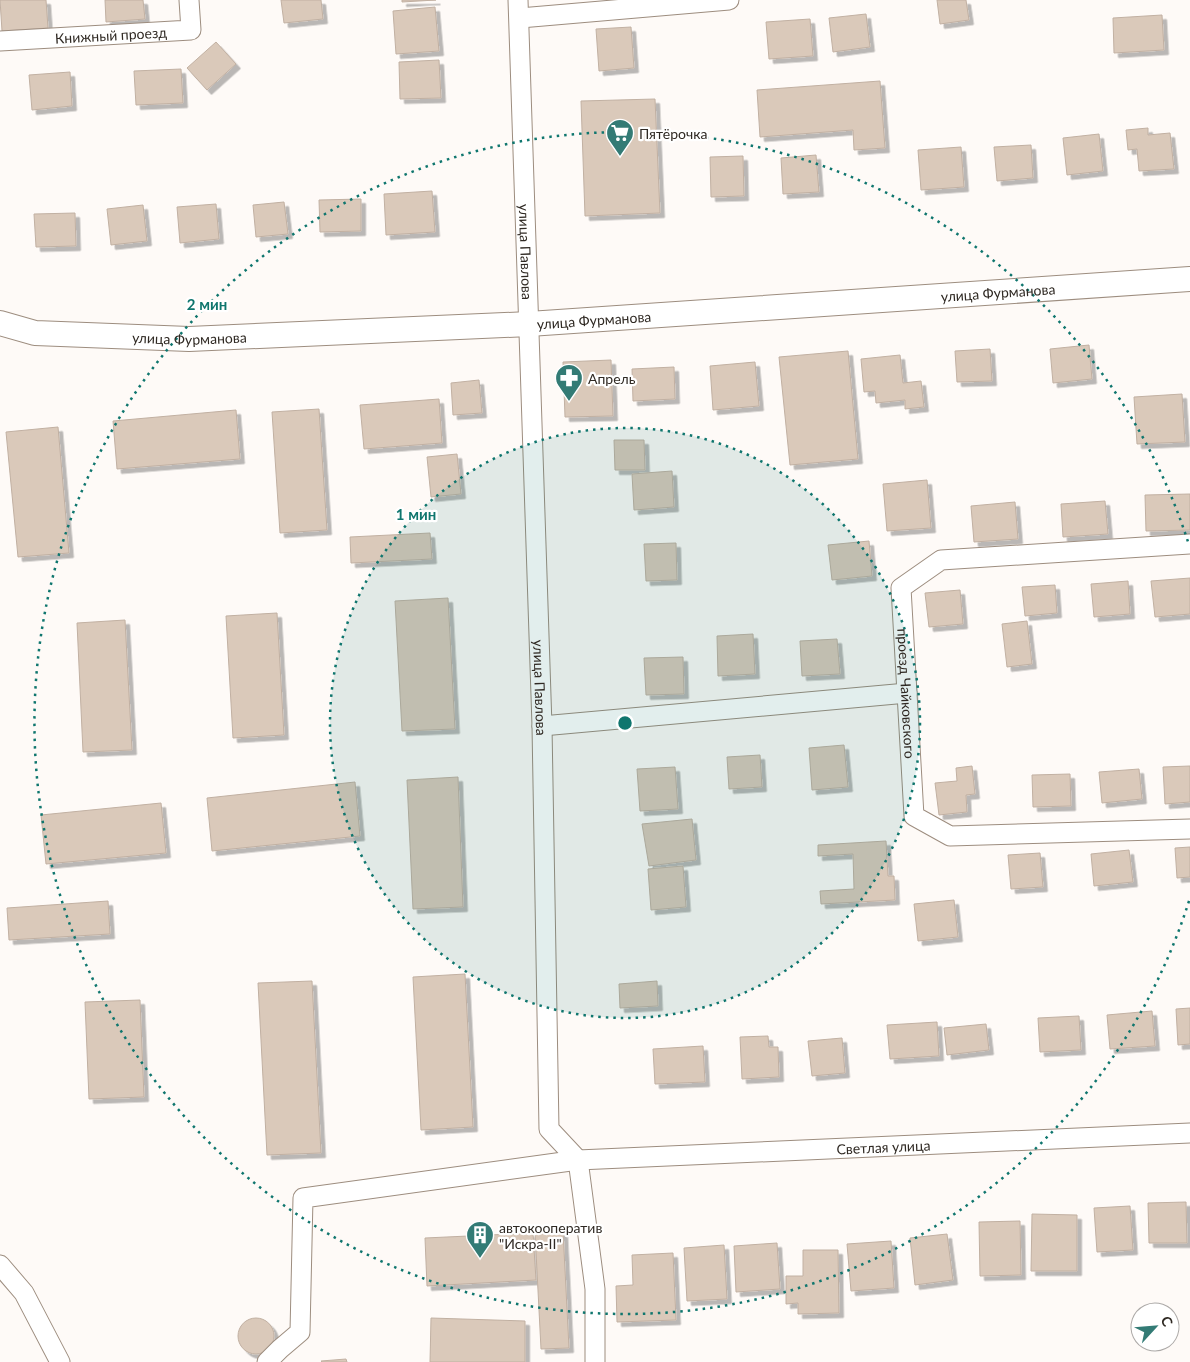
<svg xmlns="http://www.w3.org/2000/svg" width="1190" height="1362" viewBox="0 0 1190 1362" font-family="Lato,sans-serif">
	<style>
		.building { fill: #dac9ba; stroke: #c1b0a2; filter: url(#shadow) }
		.lines { fill: none; stroke-linecap: round; stroke-linejoin: round }
		.minor-casing { stroke: #9d8d7f; stroke-width: 21 }
		.tertiary-casing { stroke: #9d8d7f; stroke-width: 26 }
		.minor { stroke: #fff; stroke-width: 19 }
		.tertiary { stroke: #fff; stroke-width: 24 }
		.ring { fill: none; stroke: #0f766e; stroke-width: 2.5; stroke-dasharray: 2.5 5 }
		.labels { text-anchor: middle; dominant-baseline: central; stroke-width: 4.5; stroke-linejoin: round; paint-order: stroke }
		.street-label { font-size: 14px; fill: #2f2923; stroke: #fff }
		.poi-label { font-size: 14px; fill: #2f2923; stroke: #fff; text-anchor: start }
		.centre { fill: #0f766e; stroke: #fff; stroke-width: 2.5 }
		.ring-label { font-size: 15px; text-anchor: middle; font-weight: bold; fill: #0f766e; stroke: #fff; stroke-width: 4.5; stroke-linejoin: round; paint-order: stroke }
	</style>
	<defs>
		<filter id="shadow"><feDropShadow dx="4.5" dy="4.5" stdDeviation="0" flood-color="#0004"/></filter>
	</defs>
	<rect width="100%" height="100%" fill="#fefaf7"/>
	<g class="building">
		<path d="M0 0H46L48 28 2 31Z"/>
		<path d="M105 0H143L145 19 106 22Z"/>
		<path d="M281 0H321L323 19 284 23Z"/>
		<path d="M402 0H436L402 2Z"/>
		<path d="M937 0H966L969 20 940 24Z"/>
		<path d="M435 7 439 51 396 54 393 11Z"/>
		<path d="M866 14 870 47 833 52 829 18Z"/>
		<path d="M1162 15 1164 50 1114 53 1113 18Z"/>
		<path d="M810 19 813 56 769 59 766 22Z"/>
		<path d="M631 27 634 68 599 71 596 29Z"/>
		<path d="M216 42 236 64 207 90 187 68Z"/>
		<path d="M439 60 441 98 400 99 399 62Z"/>
		<path d="M181 69 183 103 136 105 134 71Z"/>
		<path d="M70 72 72 106 32 110 29 75Z"/>
		<path d="M880 81 885 148 854 150 853 130 760 137 757 90Z"/>
		<path d="M655 99 660 213 585 216 581 101Z"/>
		<path d="M1148 128V135L1170 133 1174 169 1139 171 1137 149 1128 150 1126 130Z"/>
		<path d="M1099 134 1103 171 1067 175 1063 138Z"/>
		<path d="M1031 145 1033 178 997 181 994 147Z"/>
		<path d="M961 147 964 187 921 190 918 150Z"/>
		<path d="M816 155 819 192 783 194 781 158Z"/>
		<path d="M743 156 744 196 711 197 710 157Z"/>
		<path d="M432 191 435 232 386 235 384 194Z"/>
		<path d="M361 199V231L320 232 319 200Z"/>
		<path d="M284 202 288 234 256 237 253 205Z"/>
		<path d="M216 204 219 239 180 243 177 207Z"/>
		<path d="M143 205 147 241 111 245 107 209Z"/>
		<path d="M75 213 76 246 36 247 34 214Z"/>
		<path d="M1089 345 1092 379 1053 383 1050 349Z"/>
		<path d="M990 349 992 381 957 382 955 351Z"/>
		<path d="M848 351 858 459 790 465 779 357Z"/>
		<path d="M900 355 903 383 921 381 924 407 905 409V400L876 403 875 391 864 392 861 359Z"/>
		<path d="M611 360 613 416 565 417 563 362Z"/>
		<path d="M755 362 759 406 713 410 710 366Z"/>
		<path d="M674 367 675 399 633 401 632 369Z"/>
		<path d="M479 380 482 413 453 415 451 383Z"/>
		<path d="M1182 394 1185 442 1137 444 1134 397Z"/>
		<path d="M439 399 442 443 364 449 360 405Z"/>
		<path d="M319 409 327 530 280 533 272 412Z"/>
		<path d="M236 410 240 459 117 469 113 421Z"/>
		<path d="M58 427 69 553 18 557 6 432Z"/>
		<path d="M614 440H644L645 470H615Z"/>
		<path d="M457 454 461 494 431 497 427 457Z"/>
		<path d="M672 471 674 507 634 510 632 474Z"/>
		<path d="M927 480 931 528 887 531 883 484Z"/>
		<path d="M1190 494V530L1146 531 1145 495Z"/>
		<path d="M1105 501 1108 534 1063 537 1061 504Z"/>
		<path d="M1015 502 1018 539 974 542 971 506Z"/>
		<path d="M430 533 432 559 351 563 350 537Z"/>
		<path d="M869 541 872 576 832 580 828 545Z"/>
		<path d="M676 543 677 580 646 581 644 544Z"/>
		<path d="M1190 578V614L1155 617 1151 581Z"/>
		<path d="M1128 581 1130 614 1094 617 1091 584Z"/>
		<path d="M1055 585 1057 613 1025 616 1022 587Z"/>
		<path d="M960 590 963 624 929 627 925 593Z"/>
		<path d="M448 598 455 729 402 731 395 601Z"/>
		<path d="M277 613 284 735 233 738 226 616Z"/>
		<path d="M125 620 132 750 83 752 77 623Z"/>
		<path d="M1027 621 1032 664 1007 667 1002 624Z"/>
		<path d="M753 634 755 674 718 676 717 636Z"/>
		<path d="M837 639 840 674 802 676 800 641Z"/>
		<path d="M683 657 684 694 646 695 644 658Z"/>
		<path d="M844 745 848 787 812 790 809 748Z"/>
		<path d="M760 755 762 787 729 789 727 757Z"/>
		<path d="M972 766 975 794 966 795 967 812 939 815 935 783 957 781 956 768Z"/>
		<path d="M1190 766V802L1165 804 1163 767Z"/>
		<path d="M675 767 678 809 640 811 637 769Z"/>
		<path d="M1139 769 1142 799 1102 803 1099 772Z"/>
		<path d="M1070 774 1071 806 1033 807 1032 775Z"/>
		<path d="M458 777 463 907 413 909 407 780Z"/>
		<path d="M355 782 360 836 212 851 207 798Z"/>
		<path d="M161 803 166 853 46 864 41 815Z"/>
		<path d="M692 819 696 860 649 866 642 824Z"/>
		<path d="M886 841 888 876H894L895 900 821 904 820 891 854 889 853 854 818 856V845Z"/>
		<path d="M1190 847V877L1177 878 1175 848Z"/>
		<path d="M1129 850 1133 882 1094 886 1091 854Z"/>
		<path d="M1040 853 1043 887 1011 889 1008 855Z"/>
		<path d="M683 866 686 907 651 910 648 869Z"/>
		<path d="M954 900 958 937 918 941 914 904Z"/>
		<path d="M108 901 110 934 9 940 7 908Z"/>
		<path d="M465 974 473 1127 421 1130 413 977Z"/>
		<path d="M312 981 321 1153 267 1155 258 983Z"/>
		<path d="M657 981 658 1006 620 1008 619 984Z"/>
		<path d="M140 1000 144 1097 89 1099 85 1002Z"/>
		<path d="M1190 1008V1044L1178 1045 1176 1009Z"/>
		<path d="M1152 1011 1155 1046 1110 1049 1107 1015Z"/>
		<path d="M1079 1016 1081 1050 1040 1052 1038 1018Z"/>
		<path d="M937 1022 939 1056 890 1059 887 1025Z"/>
		<path d="M986 1024 989 1050 947 1055 944 1028Z"/>
		<path d="M768 1036 769 1047H778L779 1077 742 1079 740 1037Z"/>
		<path d="M842 1038 845 1073 812 1076 808 1041Z"/>
		<path d="M703 1046 705 1082 655 1084 653 1049Z"/>
		<path d="M1186 1202 1187 1243H1149L1148 1203Z"/>
		<path d="M1130 1206 1133 1250 1097 1252 1094 1208Z"/>
		<path d="M1032 1214 1077 1215V1271H1031Z"/>
		<path d="M1020 1221 1021 1275 980 1276 979 1222Z"/>
		<path d="M563 1231 569 1348 541 1349 535 1232Z"/>
		<path d="M533 1233 536 1280 427 1286 425 1238Z"/>
		<path d="M947 1234 953 1280 915 1285 910 1238Z"/>
		<path d="M891 1241 894 1288 851 1291 847 1244Z"/>
		<path d="M777 1243 780 1289 736 1292 734 1246Z"/>
		<path d="M724 1245 727 1299 687 1301 684 1248Z"/>
		<path d="M803 1250H838L839 1313 798 1314V1303L786 1304V1276H803Z"/>
		<path d="M673 1253 676 1320 617 1322 616 1286 633 1285 632 1255Z"/>
		<circle cx="256" cy="1336" r="18"/>
		<path d="M431 1318 525 1321V1362H430Z"/>
		<path d="M346 1359 347 1362H322L321 1361Z"/>
	</g>
	<g class="lines">
		<defs>
			<g id="minor">
				<path id="s1" d="M518 0 542 726 549 1129 578 1160 595 1289V1362"/>
				<path d="M520 18 729 0"/>
				<path id="s2" d="M0 41 191 30 189 0"/>
				<path id="s3" d="M1190 544 941 560 901 588 914 816 950 836 1190 829"/>
				<path d="M542 726 907 693"/>
				<path d="M0 1265 24 1293 60 1362"/>
				<path id="s4" d="M267 1362 280 1349 300 1332 303 1198 578 1160 1190 1133"/>
			</g>
			<g id="tertiary">
				<path id="s5" d="M0 323 35 333 189 339 529 324 1190 279"/>
			</g>
		</defs>
		<use href="#minor" class="minor-casing"/>
		<use href="#tertiary" class="tertiary-casing"/>
		<use href="#minor" class="minor"/>
		<use href="#tertiary" class="tertiary"/>
	</g>
	<circle cx="625" cy="723" r="295" fill="#0f766e" fill-opacity=".12"/>
	<g class="ring">
		<circle cx="625" cy="723" r="295"/>
		<path d="M1189 901A591 591 0 1 1 1189 545"/>
	</g>
	<defs>
		<symbol id="supermarket-pin" viewBox="-11 -11 22 30"><path d="M0 17L-7.5 6A9.5 9.5 0 1 1 7.5 6Z" fill="#337b75" stroke="#fff"/><path d="M-6-5.5h2.5l.6 2H6L4.5 2H-2.5L-4.4-4H-6ZM-1.5 3.2a1.3 1.3 0 1 0 .1 0ZM3 3.2a1.3 1.3 0 1 0 .1 0Z" fill="#fff"/></symbol>
		<symbol id="pharmacy-pin" viewBox="-11 -11 22 30"><path d="M0 17L-7.5 6A9.5 9.5 0 1 1 7.5 6Z" fill="#337b75" stroke="#fff"/><path d="M-2-6h4v4h4v4h-4v4h-4v-4h-4v-4h4Z" fill="#fff"/></symbol>
		<symbol id="building-pin" viewBox="-11 -11 22 30"><path d="M0 17L-7.5 6A9.5 9.5 0 1 1 7.5 6Z" fill="#337b75" stroke="#fff"/><path d="M-4-6H4V6H1V3H-1V6H-4ZM-2.5-4.3h1.7v1.8h-1.7ZM.8-4.3h1.7v1.8H.8ZM-2.5-1h1.7V.8h-1.7ZM.8-1h1.7V.8H.8Z" fill="#fff"/></symbol>
	</defs>
	<g fill-rule="evenodd">
		<use href="#supermarket-pin" x="604" y="117" width="32" height="43"/>
		<use href="#pharmacy-pin" x="553" y="362" width="32" height="43"/>
		<use href="#building-pin" x="464" y="1219" width="32" height="43"/>
	</g>
	<g class="labels">
		<g class="street-label">
			<text stroke="none"><textPath href="#s2" startOffset="111">Книжный проезд</textPath></text>
			<text stroke="none"><textPath href="#s1" startOffset="252">улица Павлова</textPath></text>
			<text stroke="none"><textPath href="#s5" startOffset="1001">улица Фурманова</textPath></text>
			<text stroke="none"><textPath href="#s5" startOffset="596">улица Фурманова</textPath></text>
			<text stroke="none"><textPath href="#s5" startOffset="191">улица Фурманова</textPath></text>
			<text stroke="none"><textPath href="#s1" startOffset="688">улица Павлова</textPath></text>
			<text stroke="none"><textPath href="#s3" startOffset="404">проезд Чайковского</textPath></text>
			<text stroke="none"><textPath href="#s4" startOffset="762">Светлая улица</textPath></text>
		</g>
		<g class="poi-label">
			<text x="639" y="133">Пятёрочка</text>
			<text x="588" y="378">Апрель</text>
			<text x="499" y="1227">автокооператив<tspan x="499" dy="16">"Искра-II"</tspan></text>
		</g>
	</g>
	<circle cx="625" cy="723" r="8" class="centre"/>
	<g class="ring-label">
		<text x="207" y="310">2 мин</text>
		<text x="416" y="520">1 мин</text>
	</g>
	<g transform="translate(1155 1327) rotate(64)"><circle r="24" fill="#ffffff" stroke="#aca9a7"/>
	<path d="M0-4L9 19L0 12L-9 19Z" fill="#337b75"/>
	<text y="-8" font-size="14" font-weight="bold" text-anchor="middle" fill="#2f2923">С</text>
	</g>
</svg>
